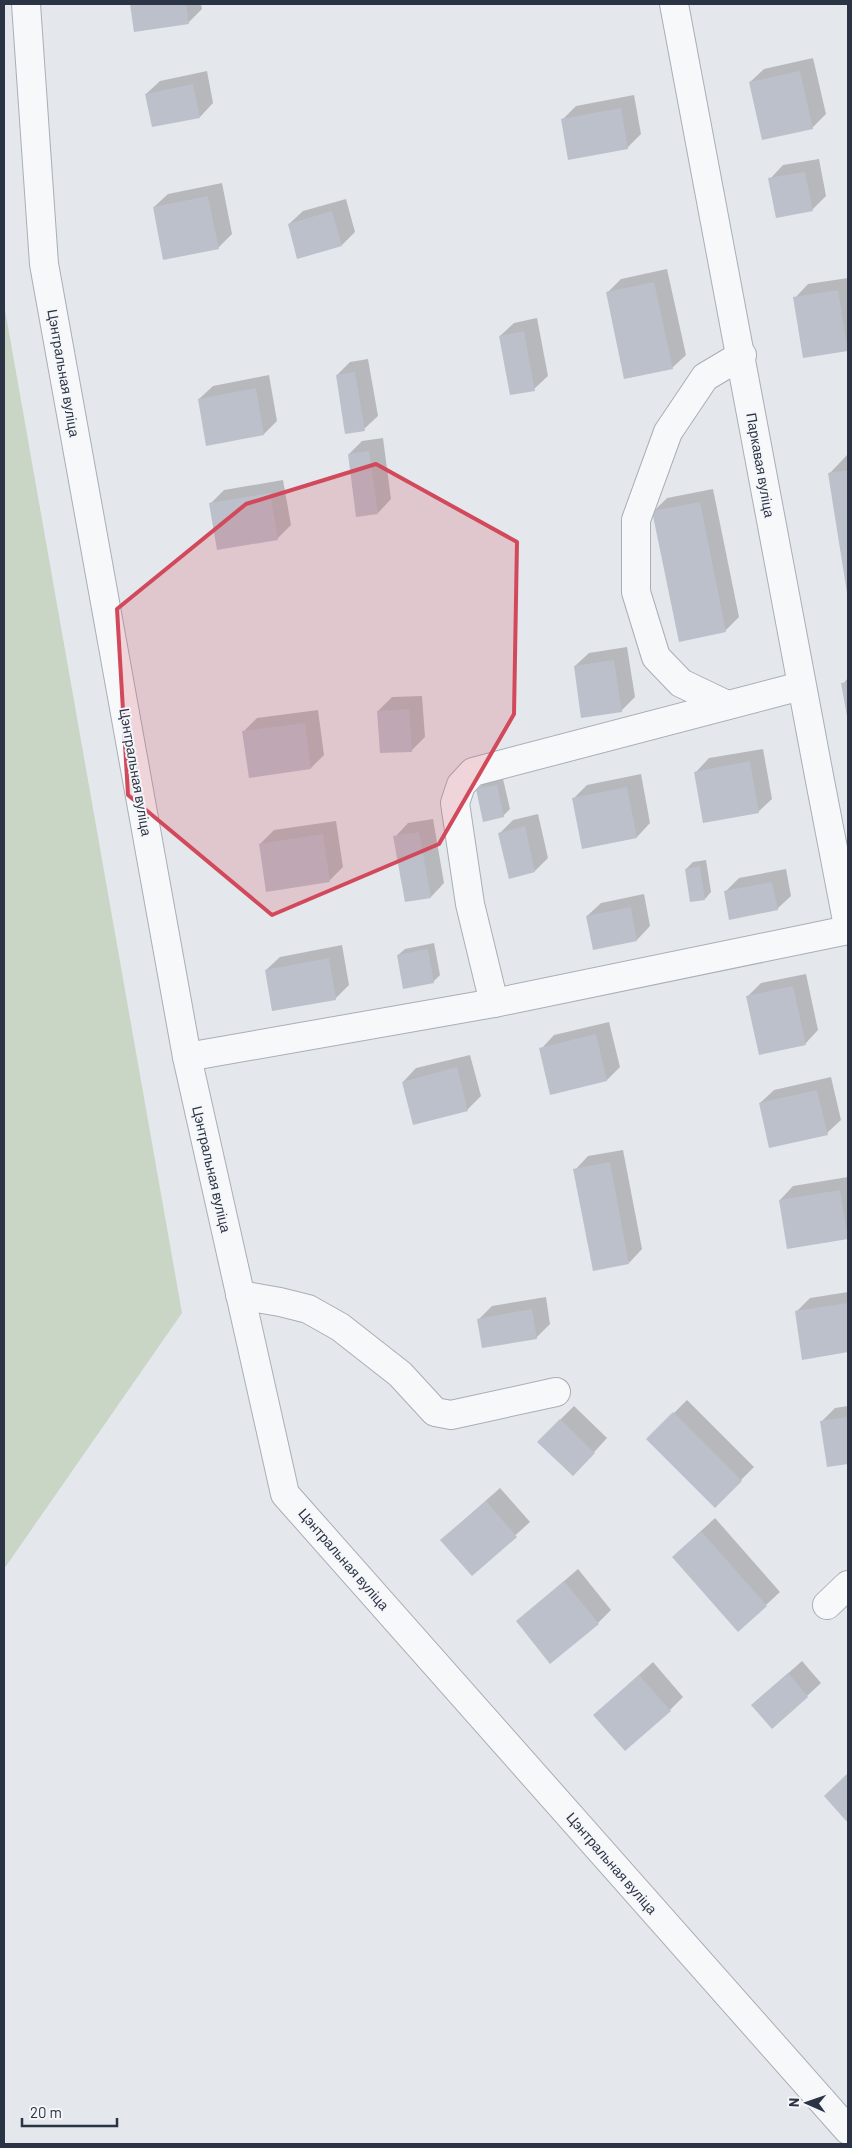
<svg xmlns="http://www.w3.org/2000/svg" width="852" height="2148" viewBox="0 0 852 2148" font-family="Barlow,sans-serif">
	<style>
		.green { fill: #c9d6c5 }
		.shadow { fill: #0003 }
		.building { fill: #bbc0ca }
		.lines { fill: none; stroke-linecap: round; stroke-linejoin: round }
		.minor-casing { stroke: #a9aeb7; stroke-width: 30 }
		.minor { stroke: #f7f8fa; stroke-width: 28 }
		.marked { fill: #d1495b; fill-opacity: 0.2; stroke: #d1495b; stroke-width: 4; stroke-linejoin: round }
		.labels { text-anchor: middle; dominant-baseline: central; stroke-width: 4; stroke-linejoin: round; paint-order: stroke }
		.street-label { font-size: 14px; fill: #2b3445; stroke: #f4f6f9 }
	</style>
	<rect width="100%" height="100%" fill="#e4e7ec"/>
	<path class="green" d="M4 304 182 1313 4 1569Z"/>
	<g class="shadow">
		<path d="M131 4H201L202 9 189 22 135 31Z"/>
		<path d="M813 58 826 114 812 128 750 82 764 69Z"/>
		<path d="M207 71 213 103 200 117 146 94 160 81Z"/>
		<path d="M634 95 641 134 627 148 562 120 576 106Z"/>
		<path d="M819 159 826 196 812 210 770 179 783 165Z"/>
		<path d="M222 183 232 234 218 248 154 207 168 194Z"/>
		<path d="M346 199 355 232 342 245 289 224 303 211Z"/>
		<path d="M667 269 686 355 672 368 607 293 621 279Z"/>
		<path d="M848 278V349L847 350 795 298 808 284Z"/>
		<path d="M537 318 548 376 534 389 500 336 514 323Z"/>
		<path d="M368 359 378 416 364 429 337 375 350 362Z"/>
		<path d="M269 375 277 421 264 434 199 399 213 386Z"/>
		<path d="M383 438 391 499 378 513 349 454 362 441Z"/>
		<path d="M848 454V591L829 474Z"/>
		<path d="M283 480 291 525 277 539 211 503 224 490Z"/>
		<path d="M713 489 739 617 725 631 654 511 667 498Z"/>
		<path d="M627 647 635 697 621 711 575 666 589 653Z"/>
		<path d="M848 678V714L843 684Z"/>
		<path d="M422 696 425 737 411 751 378 711 392 697Z"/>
		<path d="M318 710 324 755 311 768 243 732 257 718Z"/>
		<path d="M763 749 772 799 758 812 696 772 709 758Z"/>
		<path d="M641 774 650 823 637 837 574 798 587 785Z"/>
		<path d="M503 779 510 809 503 816 477 790 484 783Z"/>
		<path d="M538 814 548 858 535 871 500 833 513 820Z"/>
		<path d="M433 819 444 883 431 897 395 837 408 823Z"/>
		<path d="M336 821 343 867 329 881 260 844 274 830Z"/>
		<path d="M706 860 711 892 705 899 686 869 693 862Z"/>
		<path d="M786 869 791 896 777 909 725 892 739 878Z"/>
		<path d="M644 894 650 926 637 940 587 916 601 903Z"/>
		<path d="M434 943 440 975 433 982 398 955 405 949Z"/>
		<path d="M342 945 349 985 336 998 273 1009 266 970 280 957Z"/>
		<path d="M806 974 818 1030 805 1044 747 997 761 983Z"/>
		<path d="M609 1022 620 1067 607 1080 541 1049 554 1035Z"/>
		<path d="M470 1055 481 1096 467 1110 403 1082 416 1068Z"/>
		<path d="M831 1077 841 1120 827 1133 760 1103 774 1090Z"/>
		<path d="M623 1150 642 1249 629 1263 575 1170 588 1156Z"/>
		<path d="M848 1177 847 1237 780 1200 793 1186Z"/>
		<path d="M848 1292V1351L804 1358 796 1312 810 1298Z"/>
		<path d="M546 1297 550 1324 536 1338 478 1320 492 1306Z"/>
		<path d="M687 1400 754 1467 715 1506 648 1439Z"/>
		<path d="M574 1406 607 1438 586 1461 560 1420Z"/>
		<path d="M848 1406V1463L828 1466 822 1421 835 1408Z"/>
		<path d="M500 1488 530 1522 472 1575 456 1527Z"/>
		<path d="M715 1518 780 1592 766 1605 673 1557Z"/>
		<path d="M578 1569 611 1610 598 1623 518 1621Z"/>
		<path d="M802 1661 821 1683 807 1696 767 1692Z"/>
		<path d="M653 1662 683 1697 670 1710 595 1715Z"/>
	</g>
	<g class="building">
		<path d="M130 4H186L189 24 134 32Z"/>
		<path d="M800 71 813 129 762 140 749 82Z"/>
		<path d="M193 84 200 118 152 127 145 94Z"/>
		<path d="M621 108 628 149 568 160 561 119Z"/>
		<path d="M805 172 813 211 776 218 768 178Z"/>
		<path d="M208 196 219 249 163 260 153 207Z"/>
		<path d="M332 211 342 246 297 259 288 224Z"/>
		<path d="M654 282 673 369 624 379 606 292Z"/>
		<path d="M838 290 848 351 803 358 793 297Z"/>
		<path d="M524 331 535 391 510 395 499 336Z"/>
		<path d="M355 372 365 431 345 434 336 375Z"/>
		<path d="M256 388 264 435 206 446 198 399Z"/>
		<path d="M369 451 378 514 356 517 348 454Z"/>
		<path d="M848 470V593H847L828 473Z"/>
		<path d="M270 493 278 540 217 550 209 503Z"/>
		<path d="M700 502 726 632 679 642 652 511Z"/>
		<path d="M614 660 622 712 581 718 574 666Z"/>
		<path d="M848 682V715L847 716 841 683Z"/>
		<path d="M409 709 412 752 380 753 377 711Z"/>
		<path d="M305 723 311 769 249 778 242 731Z"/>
		<path d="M750 761 759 813 703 823 694 772Z"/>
		<path d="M497 785 504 817 483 822 476 789Z"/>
		<path d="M627 787 637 838 582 849 572 798Z"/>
		<path d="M525 826 535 872 509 879 498 833Z"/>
		<path d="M419 832 431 898 405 902 393 836Z"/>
		<path d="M323 834 330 882 266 892 259 844Z"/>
		<path d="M700 866 705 900 690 902 685 869Z"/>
		<path d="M772 882 778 910 729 920 724 891Z"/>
		<path d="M631 907 637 941 593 950 586 916Z"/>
		<path d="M428 949 434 983 403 989 397 955Z"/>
		<path d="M329 958 336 1000 272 1011 265 970Z"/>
		<path d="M793 986 806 1045 759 1055 746 996Z"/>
		<path d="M596 1034 607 1081 550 1095 539 1048Z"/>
		<path d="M457 1067 468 1111 413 1125 402 1082Z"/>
		<path d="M817 1090 828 1135 769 1148 759 1103Z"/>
		<path d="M610 1162 629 1264 593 1271 573 1169Z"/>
		<path d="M840 1190 848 1239 787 1249 779 1200Z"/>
		<path d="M848 1303V1352L802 1360 795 1311Z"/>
		<path d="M532 1309 537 1339 482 1348 477 1319Z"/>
		<path d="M673 1412 742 1481 715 1508 646 1439Z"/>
		<path d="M848 1417V1464L827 1467 820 1421Z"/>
		<path d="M560 1419 595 1453 573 1476 537 1442Z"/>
		<path d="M486 1501 517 1537 472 1576 440 1540Z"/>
		<path d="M701 1531 767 1606 738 1632 672 1557Z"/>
		<path d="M564 1581 599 1624 550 1664 516 1621Z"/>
		<path d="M788 1673 808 1697 772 1729 751 1705Z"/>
		<path d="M639 1675 671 1711 625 1751 593 1715Z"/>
		<path d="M848 1773V1823L824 1796Z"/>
	</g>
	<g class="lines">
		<defs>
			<g id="minor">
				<path d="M26 4 44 264 187 1057 285 1494 848 2130"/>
				<path d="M674 4C733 311 788 619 848 926"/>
				<path d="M727 705 681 683 656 657 636 592V520L668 432 705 377 742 355"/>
				<path d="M494 1003 470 904 455 803 461 785 473 772 801 686"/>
				<path d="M187 1057 494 1003 848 930"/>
				<path d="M240 1295 280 1302 308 1309 340 1327 400 1374 435 1412 451 1415 556 1392"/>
				<path d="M827 1605 848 1585"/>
			</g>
		</defs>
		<use href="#minor" class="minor-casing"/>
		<use href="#minor" class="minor"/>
	</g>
	<path class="marked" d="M376 464 517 542 514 714 439 844 272 915 128 795 117 609 246 504Z"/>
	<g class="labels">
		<g class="street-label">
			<text transform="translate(64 373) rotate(80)">Цэнтральная вуліца</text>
			<text transform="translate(761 465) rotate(80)">Паркавая вуліца</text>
			<text transform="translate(136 772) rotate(80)">Цэнтральная вуліца</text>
			<text transform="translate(212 1169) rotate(77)">Цэнтральная вуліца</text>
			<text transform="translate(344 1559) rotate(49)">Цэнтральная вуліца</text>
			<text transform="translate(612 1863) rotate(49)">Цэнтральная вуліца</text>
		</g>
	</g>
	<rect width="852" height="2148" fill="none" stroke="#2b3445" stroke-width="10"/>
	<g transform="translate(807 2103) rotate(272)" stroke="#f4f6f9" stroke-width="4" paint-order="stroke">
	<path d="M0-4L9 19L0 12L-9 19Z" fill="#2b3445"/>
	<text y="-8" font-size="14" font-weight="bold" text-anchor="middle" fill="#2b3445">N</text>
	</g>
	<path d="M22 2118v8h95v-8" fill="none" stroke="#2b3445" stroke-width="2.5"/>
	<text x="30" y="2118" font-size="15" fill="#2b3445" stroke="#f4f6f9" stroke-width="4" paint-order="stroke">20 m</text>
</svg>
